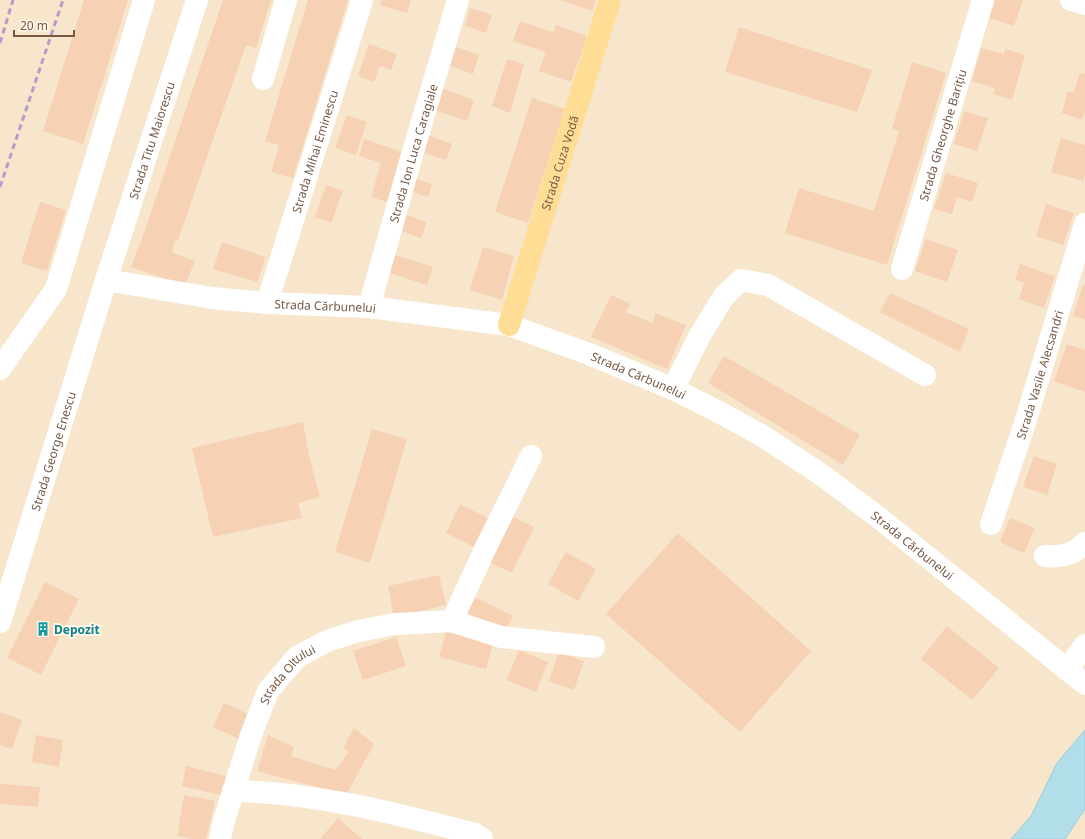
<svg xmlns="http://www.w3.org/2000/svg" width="1085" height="839" viewBox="0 0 1085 839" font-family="'Noto Sans',sans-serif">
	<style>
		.residential { fill: #f7e6cc }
		.water { fill: #b2dee9; stroke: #97cedc }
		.building { fill: #f6d1b4 }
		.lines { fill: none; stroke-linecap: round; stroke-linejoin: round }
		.minor { stroke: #fff; stroke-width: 22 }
		.major { stroke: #ffdd95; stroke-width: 22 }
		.rail { stroke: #b69dc8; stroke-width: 3; stroke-dasharray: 6 4; stroke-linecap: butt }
		.labels { text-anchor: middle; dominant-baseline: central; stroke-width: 4; stroke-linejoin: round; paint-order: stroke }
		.street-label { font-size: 12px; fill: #775944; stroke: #fff7e7 }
		.culture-label { font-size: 12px; font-weight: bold; fill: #0d838f; stroke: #fff7e7; text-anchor: start }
	</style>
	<rect width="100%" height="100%" fill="#fef4df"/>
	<rect class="residential" x="0" y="0" width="1085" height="839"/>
	<path class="water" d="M1085 730V809L1065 839H1011L1031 816 1057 763Z"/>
	<g class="building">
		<path d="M84 0H128L83 144 43 131Z"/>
		<path d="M223 0H271L256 48 246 45 178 240 175 239 172 252 195 261 186 283 166 279 131 267 145 230Z"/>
		<path d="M308 0H348L293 178 271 172 279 145 265 141Z"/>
		<path d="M382 0H411L407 13 380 5Z"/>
		<path d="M560 0H596L592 11Z"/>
		<path d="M995 0H1023L1014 26 989 18Z"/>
		<path d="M470 8 492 15 486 33 465 26Z"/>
		<path d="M520 21 553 32 556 25 587 36 571 82 539 71 546 52 513 41Z"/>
		<path d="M739 27 872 70 857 112 725 72Z"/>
		<path d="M369 44 397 54 391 70 380 66 374 82 358 76Z"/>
		<path d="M456 47 479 55 473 74 450 66Z"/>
		<path d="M981 48 1004 54 1005 49 1025 55 1012 100 993 94 995 88 972 81Z"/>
		<path d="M507 59 524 64 510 113 492 106Z"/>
		<path d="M912 62 946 73 887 265 785 233 799 188 874 211 899 131 892 129Z"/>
		<path d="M1080 73 1085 74V112L1082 120 1062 113 1067 92H1074Z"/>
		<path d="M441 88 474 100 467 121 434 110Z"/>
		<path d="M532 98 565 109 528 223 495 212Z"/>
		<path d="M964 111 988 118 977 151 954 144Z"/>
		<path d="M347 115 367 122 356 155 335 148Z"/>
		<path d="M427 135 452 144 446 160 421 152Z"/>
		<path d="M1061 138 1085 145V174L1083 181 1051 172Z"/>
		<path d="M364 139 402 152 387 202 371 197 381 163 359 156Z"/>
		<path d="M946 173 978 183 972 202 957 197 952 214 934 209Z"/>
		<path d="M416 179 432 184 428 197 412 192Z"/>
		<path d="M326 185 343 191 331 223 315 217Z"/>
		<path d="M40 202 66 210 47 271 21 263Z"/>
		<path d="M1046 204 1074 213 1063 245 1036 236Z"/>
		<path d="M404 214 427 222 421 238 398 230Z"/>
		<path d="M926 239 958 250 947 282 915 271Z"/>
		<path d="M222 242 265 257 258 282 213 269Z"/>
		<path d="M483 247 514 256 502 300 470 290Z"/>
		<path d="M392 254 433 267 427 285 386 272Z"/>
		<path d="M1020 264 1055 276 1044 308 1019 299 1024 283 1015 280Z"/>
		<path d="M1083 285H1085V320L1073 316Z"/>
		<path d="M890 293 969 329 960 352 880 312Z"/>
		<path d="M611 295 630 304 625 312 653 323 655 313 686 325 667 369 591 337Z"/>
		<path d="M1067 344 1085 350V392L1054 381Z"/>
		<path d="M724 356 860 435 843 465 708 383Z"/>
		<path d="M303 422 310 460 320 497 298 503 302 518 213 537 192 448Z"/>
		<path d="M372 429 407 439 370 563 335 552Z"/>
		<path d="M1034 456 1057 464 1047 495 1023 487Z"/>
		<path d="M460 504 493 521 478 549 446 533Z"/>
		<path d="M509 515 534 527 512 573 487 561Z"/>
		<path d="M1010 518 1035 528 1024 553 1000 542Z"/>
		<path d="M678 533 811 651 740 732 606 614Z"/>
		<path d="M566 552 596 569 578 601 548 584Z"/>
		<path d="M439 575 446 605 394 617 388 586Z"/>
		<path d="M45 582 79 599 41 675 7 658Z"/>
		<path d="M474 597 513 616 505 632 466 613Z"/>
		<path d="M947 626 999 668 972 700 921 659Z"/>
		<path d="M446 632 493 644 486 669 439 657Z"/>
		<path d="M396 637 406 666 363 680 353 651Z"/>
		<path d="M519 650 548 662 536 692 506 680Z"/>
		<path d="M559 652 584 661 574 690 549 681Z"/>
		<path d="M224 703 250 715 239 739 213 727Z"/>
		<path d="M0 712 22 720 12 749 0 745Z"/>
		<path d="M354 728 374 744 346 795 257 771 268 735 294 747 291 756 335 770 349 752 343 748Z"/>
		<path d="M36 735 63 740 59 767 32 762Z"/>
		<path d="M186 766 226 776 221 795 182 786Z"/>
		<path d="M0 784 40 787 38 807 0 804Z"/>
		<path d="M184 795 215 801 206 839H191L177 836Z"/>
		<path d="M338 818 362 839H320Z"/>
	</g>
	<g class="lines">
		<g class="minor">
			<path d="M1071 0 1085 4"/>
			<path d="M263 79 286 0"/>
			<path id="s1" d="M902 269 983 0"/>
			<path id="s2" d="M106 280 212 298 267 303 369 307 509 325 589 354 673 389 717 411 761 435 822 475 878 517 1085 684"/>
			<path id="s3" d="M267 303 362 0"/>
			<path id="s4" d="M369 307 410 162 458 0"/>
			<path d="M0 369 56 289 144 0"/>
			<path d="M673 389 699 337 724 296 741 280 768 285 925 375"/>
			<path id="s5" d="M991 524 1025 423 1085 224"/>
			<path d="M1045 556C1062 557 1073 555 1085 543"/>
			<path d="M452 621 485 549 531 456"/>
			<path id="s6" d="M0 622 106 280 197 0"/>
			<path d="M1067 670 1085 645"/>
			<path d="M233 791C314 792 398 814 475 834L482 839"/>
			<path id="s7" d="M220 839 223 824 251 735 268 691 297 657 327 641 358 631 395 624 452 621 501 637 594 647"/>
		</g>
		<path class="major" id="s8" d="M509 325 610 0"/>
		<g class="rail">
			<path d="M0 43 13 0"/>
			<path d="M0 187 63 0"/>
		</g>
	</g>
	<defs>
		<symbol id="building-bare" viewBox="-9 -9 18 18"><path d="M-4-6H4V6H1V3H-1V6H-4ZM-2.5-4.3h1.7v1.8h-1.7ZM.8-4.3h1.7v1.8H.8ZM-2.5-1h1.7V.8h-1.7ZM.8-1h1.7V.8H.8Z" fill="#0f9aa8" stroke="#fff7e7" stroke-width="2.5" paint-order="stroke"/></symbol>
	</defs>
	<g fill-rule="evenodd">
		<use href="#building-bare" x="33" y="619" width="20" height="20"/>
	</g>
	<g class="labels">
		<g class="street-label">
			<text stroke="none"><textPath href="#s1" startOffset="140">Strada Gheorghe Barițiu</textPath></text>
			<text stroke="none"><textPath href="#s6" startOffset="505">Strada Titu Maiorescu</textPath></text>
			<text stroke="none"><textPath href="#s3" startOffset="159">Strada Mihai Eminescu</textPath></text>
			<text stroke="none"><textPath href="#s4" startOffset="160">Strada Ion Luca Caragiale</textPath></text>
			<text stroke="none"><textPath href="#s8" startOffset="170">Strada Cuza Vodă</textPath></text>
			<text stroke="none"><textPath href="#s2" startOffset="221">Strada Cărbunelui</textPath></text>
			<text stroke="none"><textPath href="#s2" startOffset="545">Strada Cărbunelui</textPath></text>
			<text stroke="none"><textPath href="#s5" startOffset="157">Strada Vasile Alecsandri</textPath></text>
			<text stroke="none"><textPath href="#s6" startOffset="179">Strada George Enescu</textPath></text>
			<text stroke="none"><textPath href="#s2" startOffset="869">Strada Cărbunelui</textPath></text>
			<text stroke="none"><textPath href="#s7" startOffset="181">Strada Oltului</textPath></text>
		</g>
		<g class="culture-label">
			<text x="54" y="629">Depozit</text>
		</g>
	</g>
	<path d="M14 30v6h60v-6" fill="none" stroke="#775944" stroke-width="2"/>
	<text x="20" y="30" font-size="12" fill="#775944" stroke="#fff7e7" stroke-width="3" paint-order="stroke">20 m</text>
</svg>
